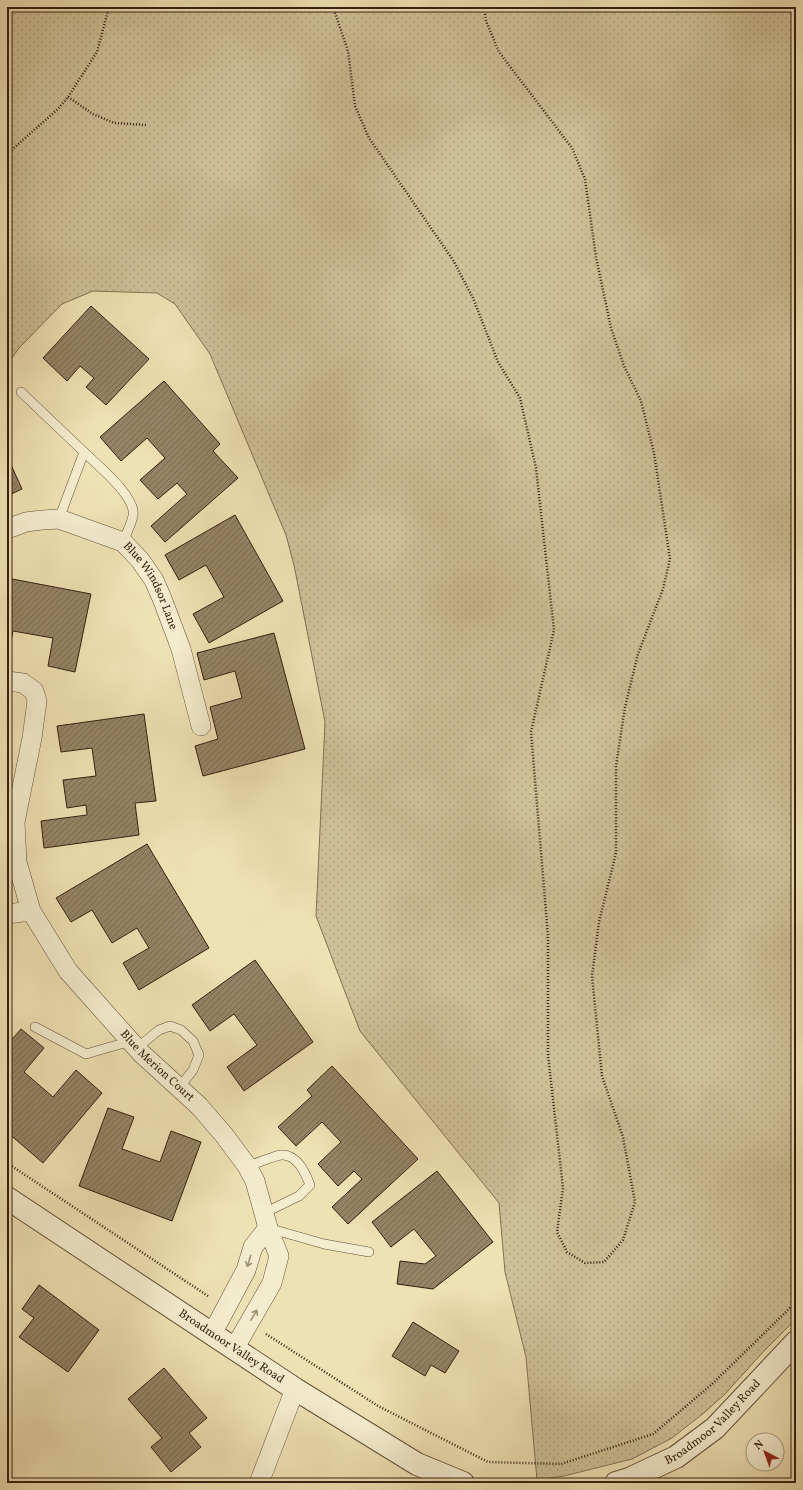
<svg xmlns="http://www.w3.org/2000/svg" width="803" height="1490" viewBox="0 0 803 1490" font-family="Vollkorn,serif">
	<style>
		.grass { fill: url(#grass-dots); stroke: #807054 }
		.building { fill: url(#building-hatch); stroke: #331f11 }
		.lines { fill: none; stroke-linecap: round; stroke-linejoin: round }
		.service-casing { stroke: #62503a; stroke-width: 10 }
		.minor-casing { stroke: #62503a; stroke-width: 20 }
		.tertiary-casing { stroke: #62503a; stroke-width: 24 }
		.path { stroke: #331f11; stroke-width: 2.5; stroke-dasharray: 1 2; stroke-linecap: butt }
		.service { stroke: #f4ecce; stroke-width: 9 }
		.minor { stroke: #f4ecce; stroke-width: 19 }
		.tertiary { stroke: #f4ecce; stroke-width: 22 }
		.oneway { stroke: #9d9079 }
		.labels { text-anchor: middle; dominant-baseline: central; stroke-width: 3; stroke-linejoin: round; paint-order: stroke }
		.street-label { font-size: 12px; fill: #331f11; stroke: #f4ecce }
	</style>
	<defs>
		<pattern id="grass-dots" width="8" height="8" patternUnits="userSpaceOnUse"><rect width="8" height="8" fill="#cec097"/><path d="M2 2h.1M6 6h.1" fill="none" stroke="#b1a581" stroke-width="1.8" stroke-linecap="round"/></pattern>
		<pattern id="building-hatch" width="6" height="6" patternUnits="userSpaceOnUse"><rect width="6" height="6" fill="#948465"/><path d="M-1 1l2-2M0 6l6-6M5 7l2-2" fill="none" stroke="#796b52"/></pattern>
	</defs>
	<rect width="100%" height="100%" fill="#eee1b3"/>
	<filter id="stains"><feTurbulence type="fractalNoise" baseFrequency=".005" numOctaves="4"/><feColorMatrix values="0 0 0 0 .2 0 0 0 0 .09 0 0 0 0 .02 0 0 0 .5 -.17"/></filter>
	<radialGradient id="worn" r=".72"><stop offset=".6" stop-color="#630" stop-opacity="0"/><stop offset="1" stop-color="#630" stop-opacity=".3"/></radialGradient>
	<path class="grass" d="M7 7H796V1319L764 1351 725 1394 705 1412 672 1438 632 1459 564 1476 537 1480 526 1357 505 1272 499 1203 360 1031 316 916 325 722 294 565 286 535 210 354 175 304 157 293 93 291 62 304 19 348 7 365Z"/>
	<g class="building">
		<path d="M91 306 149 359 106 405 86 387 94 378 80 366 67 381 43 358Z"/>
		<path d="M164 381 220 444 213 451 238 478 165 542 151 526 187 494 177 483 158 499 140 480 165 458 147 438 121 461 100 437Z"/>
		<path d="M7 456 22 489 7 496Z"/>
		<path d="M235 515 283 601 209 643 193 614 224 597 206 565 179 580 165 555Z"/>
		<path d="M7 578 91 594 75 672 48 666 53 638 13 631 7 661Z"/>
		<path d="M274 633 305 749 203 776 195 746 218 739 210 707 242 698 235 671 204 680 197 653Z"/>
		<path d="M144 714 156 801 135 803 139 835 44 848 41 821 87 815 86 805 67 808 63 780 96 776 92 748 61 752 57 726Z"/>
		<path d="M147 844 209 948 139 990 123 963 149 948 137 928 112 943 92 910 71 922 56 898Z"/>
		<path d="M255 960 313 1042 244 1091 227 1067 257 1045 234 1014 210 1031 192 1005Z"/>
		<path d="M21 1029 44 1048 24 1072 53 1097 76 1070 102 1093 43 1163 7 1132V1045Z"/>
		<path d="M332 1066 418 1159 348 1224 332 1207 362 1179 354 1171 338 1186 318 1164 341 1142 322 1122 296 1146 278 1127 312 1096 307 1090Z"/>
		<path d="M108 1108 134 1117 122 1149 160 1162 171 1131 201 1142 172 1221 79 1186Z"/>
		<path d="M437 1171 493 1242 433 1289 397 1284 400 1261 425 1264 436 1256 414 1229 391 1247 372 1222Z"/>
		<path d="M39 1285 99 1330 68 1372 19 1337 34 1318 22 1309Z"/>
		<path d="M413 1322 459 1351 445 1373 431 1365 425 1376 392 1356Z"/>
		<path d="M164 1368 207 1418 189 1433 201 1447 171 1472 151 1447 162 1438 128 1399Z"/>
	</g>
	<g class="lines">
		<defs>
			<g id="service">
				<path d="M21 392 84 452 59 519"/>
				<path d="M84 452C97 465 137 497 133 516 131 525 126 534 123 542"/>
				<path d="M35 1027 86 1054 131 1041"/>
				<path d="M137 1048 159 1030 170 1026 181 1030 193 1041 199 1055 193 1070 179 1088"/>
				<path d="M247 1166C256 1164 273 1156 281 1155 297 1154 305 1172 310 1185L299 1196 264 1213"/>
				<path d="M268 1228 324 1244 369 1252"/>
			</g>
			<g id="minor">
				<path id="s1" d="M7 529 26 522 42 520 59 519 123 542 140 560 154 580 163 601 181 649 201 726"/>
				<path id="s2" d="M7 681 23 683 34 691 37 701 32 738 15 822 17 862 31 911 68 971 141 1053 199 1106 224 1135 247 1166 255 1181 268 1228 279 1256 272 1283 234 1349"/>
				<path d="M7 914 31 911"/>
				<path d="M212 1334 246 1270 253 1247 268 1228"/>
				<path d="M259 1483 295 1389"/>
			</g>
			<g id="tertiary">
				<path id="s3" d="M7 1198 295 1389 417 1464 463 1483"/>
				<path id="s4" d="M616 1483 629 1479 676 1457 715 1428 796 1342"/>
			</g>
		</defs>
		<use href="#service" class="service-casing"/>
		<use href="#minor" class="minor-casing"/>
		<use href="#tertiary" class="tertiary-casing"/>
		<g class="path">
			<path d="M333 7 348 51 355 106 369 138 453 260 473 298 498 362 520 398 536 468 554 630 531 732 548 936V1055L563 1188 557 1232 567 1252 585 1263 604 1262 623 1240 635 1202 623 1137 602 1076 592 976 599 922 616 853V766L625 707 638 654 663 589 670 559 654 453 641 401 624 366 611 328 596 257 585 179 572 148 499 52 486 21 484 7"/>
			<path d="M68 97 93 114 114 123 147 125"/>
			<path d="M7 154 58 109 68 97 97 52 109 7"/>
			<path d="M7 1163 208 1296"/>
			<path d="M266 1334 378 1406 488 1462 561 1464 653 1434 710 1386 796 1302"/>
		</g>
		<use href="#service" class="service"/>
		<use href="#minor" class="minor"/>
		<use href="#tertiary" class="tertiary"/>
	</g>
	<defs><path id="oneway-shaft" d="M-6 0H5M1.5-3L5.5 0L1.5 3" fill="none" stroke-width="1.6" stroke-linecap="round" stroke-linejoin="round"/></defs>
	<g class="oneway">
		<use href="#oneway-shaft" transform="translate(249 1261) rotate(107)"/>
		<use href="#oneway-shaft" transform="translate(254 1315) rotate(-59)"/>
	</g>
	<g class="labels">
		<g class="street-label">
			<text stroke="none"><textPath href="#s1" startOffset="174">Blue Windsor Lane</textPath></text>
			<text stroke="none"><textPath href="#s2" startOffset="455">Blue Merion Court</textPath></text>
			<text stroke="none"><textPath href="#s3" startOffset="269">Broadmoor Valley Road</textPath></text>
			<text stroke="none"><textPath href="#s4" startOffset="116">Broadmoor Valley Road</textPath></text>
		</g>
	</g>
	<rect width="803" height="1490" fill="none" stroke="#eee1b3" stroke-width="24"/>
	<rect x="8" y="8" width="787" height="1474" fill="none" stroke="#331f11" stroke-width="2"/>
	<rect x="12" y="12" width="779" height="1466" fill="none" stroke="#331f11"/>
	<g transform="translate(765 1452) rotate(319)"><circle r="19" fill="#f4ecce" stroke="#a79a82"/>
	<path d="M0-3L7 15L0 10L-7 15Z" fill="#8f2418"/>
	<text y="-6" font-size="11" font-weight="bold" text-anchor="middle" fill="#331f11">N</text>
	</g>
	<rect width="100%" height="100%" filter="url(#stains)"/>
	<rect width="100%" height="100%" fill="url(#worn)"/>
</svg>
